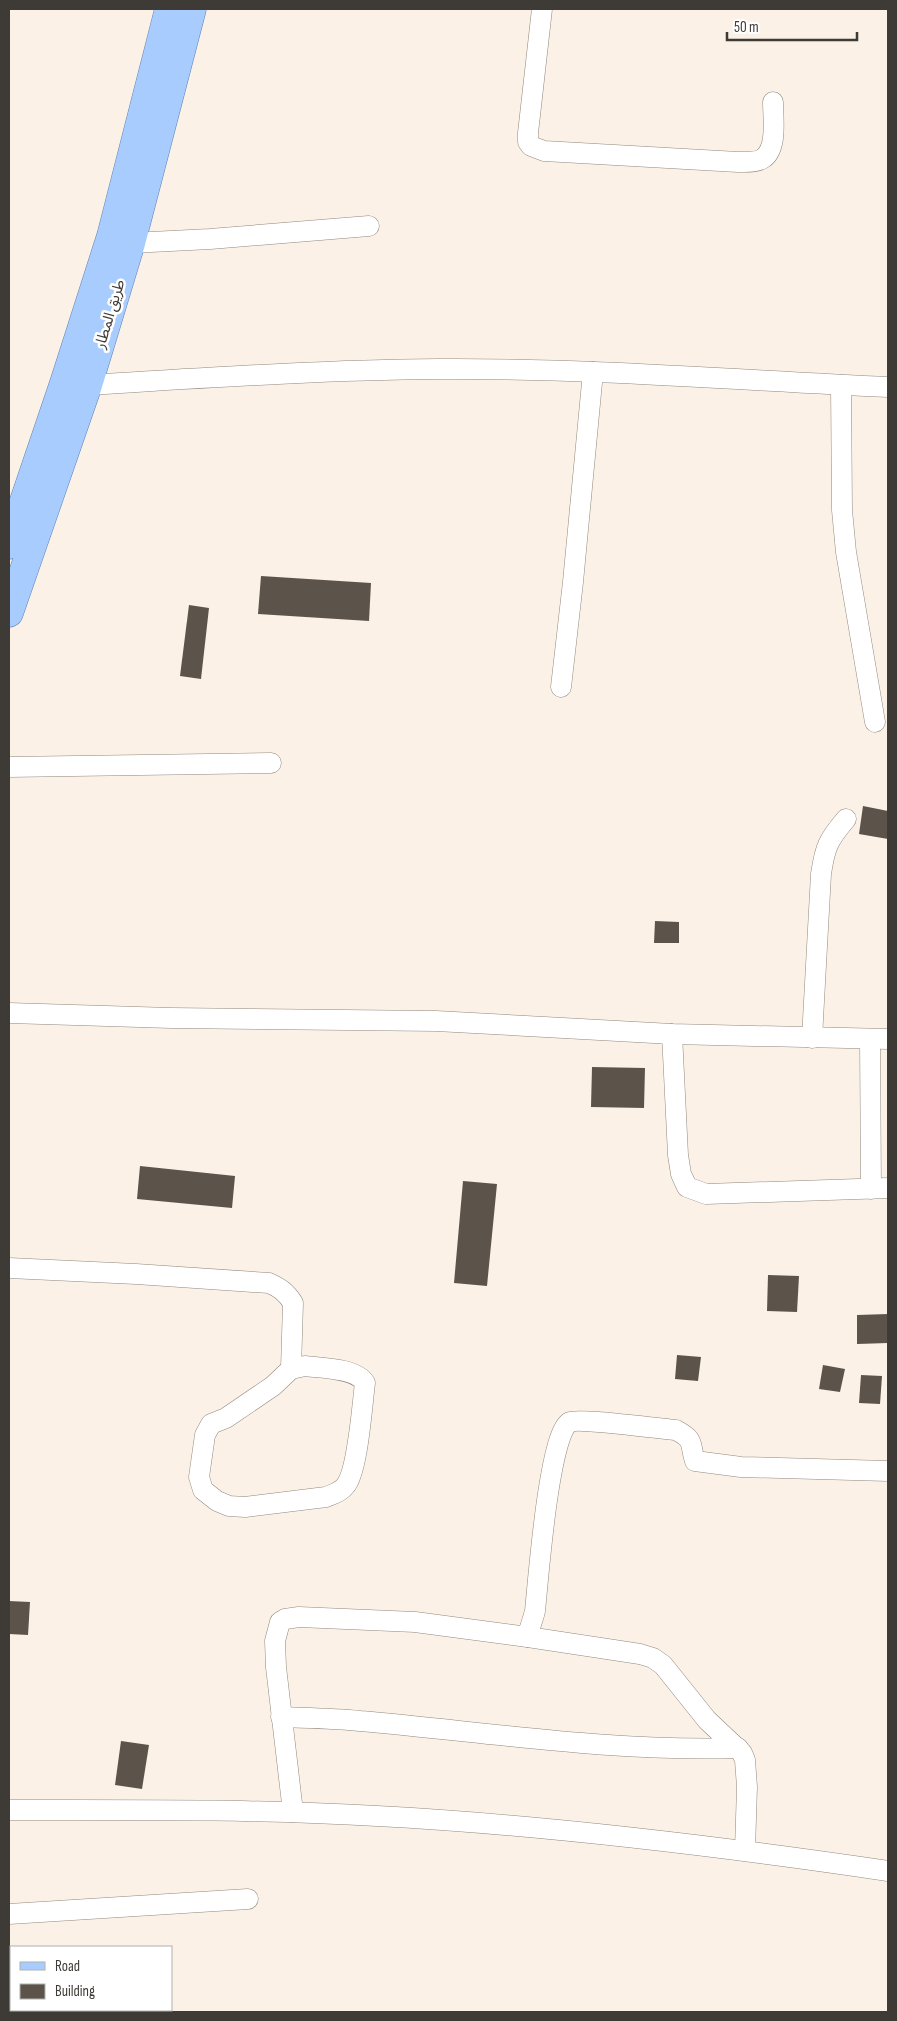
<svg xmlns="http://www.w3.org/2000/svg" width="897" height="2021" viewBox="0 0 897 2021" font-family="'Sofia Sans Condensed','Noto Sans Arabic',sans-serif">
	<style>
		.building { fill: #5c544b }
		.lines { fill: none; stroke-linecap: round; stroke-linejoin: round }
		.street-casing { stroke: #91887f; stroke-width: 21 }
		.primary-casing { stroke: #5d83b7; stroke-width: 29 }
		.street { stroke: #fff; stroke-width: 20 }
		.primary { stroke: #a7ccfd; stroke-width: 28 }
		.labels { text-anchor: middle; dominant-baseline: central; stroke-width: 5; stroke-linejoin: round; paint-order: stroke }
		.street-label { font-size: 15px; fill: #3e3a36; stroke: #fff }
	</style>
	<rect width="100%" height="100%" fill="#fbf1e6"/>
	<g class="building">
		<path d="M261 576 371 583 369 621 258 614Z"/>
		<path d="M189 605 209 608 201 679 180 676Z"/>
		<path d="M863 806 888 811V839L859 834Z"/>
		<path d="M655 921 679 922V943H654Z"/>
		<path d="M592 1067 645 1068 644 1108 591 1107Z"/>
		<path d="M140 1166 235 1176 232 1208 137 1199Z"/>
		<path d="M463 1181 497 1184 487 1286 454 1283Z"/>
		<path d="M768 1275 799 1276 797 1312 767 1311Z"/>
		<path d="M888 1314V1343L857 1344V1315Z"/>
		<path d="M677 1355 701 1357 698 1381 675 1379Z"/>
		<path d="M823 1365 845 1369 840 1392 819 1389Z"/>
		<path d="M861 1375 882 1376 880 1404 859 1403Z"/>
		<path d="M9 1601 30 1602 28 1635 9 1634Z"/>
		<path d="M121 1741 149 1745 142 1789 115 1785Z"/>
	</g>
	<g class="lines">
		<defs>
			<g id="street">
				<path d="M542 9 528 133V142L531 146 544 151 738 162C745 162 755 163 762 159 778 150 773 118 773 102"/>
				<path d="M120 239 131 243 210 239 369 226"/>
				<path d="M88 385C204 378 321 370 438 369 588 368 738 380 888 387"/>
				<path d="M841 385 842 510 846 552 875 722"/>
				<path d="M561 687 573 582 593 372"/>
				<path d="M9 767 271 763"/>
				<path d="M9 1013 171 1018 436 1021 672 1034 888 1039"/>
				<path d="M672 1034 678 1155 681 1174 687 1187 706 1194 888 1188"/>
				<path d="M812 1038 821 874C825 847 828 840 846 819"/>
				<path d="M870 1039 871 1189"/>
				<path d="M9 1268 136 1274 269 1283C280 1288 286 1292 293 1303L291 1369"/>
				<path d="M305 1366C322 1368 356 1368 365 1383 362 1406 358 1469 346 1485 341 1492 333 1494 326 1497L245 1507 229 1506 217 1501 203 1490 199 1477 205 1435 211 1424 226 1418 273 1386 291 1369Z"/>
				<path d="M528 1637 640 1654 653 1658 663 1665 707 1720 742 1753 745 1760 747 1787 745 1850"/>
				<path d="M281 1717C307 1718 334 1718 360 1721 486 1732 611 1752 738 1748"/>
				<path d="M9 1810C132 1810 254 1809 377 1816 548 1825 718 1846 888 1871"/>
				<path d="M293 1812 276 1667 275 1641 280 1622 285 1619 299 1617 415 1622 528 1637C529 1628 533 1620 535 1611 538 1583 549 1431 570 1422 579 1418 660 1429 676 1430 696 1441 689 1443 695 1461L741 1467 888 1471"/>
				<path d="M9 1914 248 1899"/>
			</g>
			<g id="primary">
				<path d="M9 545 64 383 111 236 169 9"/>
				<path d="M9 613 88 385 131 243 192 9"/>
			</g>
		</defs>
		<use href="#street" class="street-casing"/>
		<use href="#primary" class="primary-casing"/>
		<use href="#street" class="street"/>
		<use href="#primary" class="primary"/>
	</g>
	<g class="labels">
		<g class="street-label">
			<text transform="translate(110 314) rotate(-73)">طريق المطار</text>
		</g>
	</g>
	<rect width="897" height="2021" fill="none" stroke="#3e3a36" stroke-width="20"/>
	<rect x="10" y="1946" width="162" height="65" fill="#ffffff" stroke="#b2b0af"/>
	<rect x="20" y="1962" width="25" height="8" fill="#a7ccfd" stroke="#b2b0af"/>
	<text x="55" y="1971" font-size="15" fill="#3e3a36">Road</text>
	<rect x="20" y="1984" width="25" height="15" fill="#5c544b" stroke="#b2b0af"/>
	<text x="55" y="1996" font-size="15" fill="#3e3a36">Building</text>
	<path d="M727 32v8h130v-8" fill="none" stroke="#3e3a36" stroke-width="2.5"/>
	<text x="734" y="32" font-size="15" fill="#3e3a36" stroke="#ffffff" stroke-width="4" paint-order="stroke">50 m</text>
</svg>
